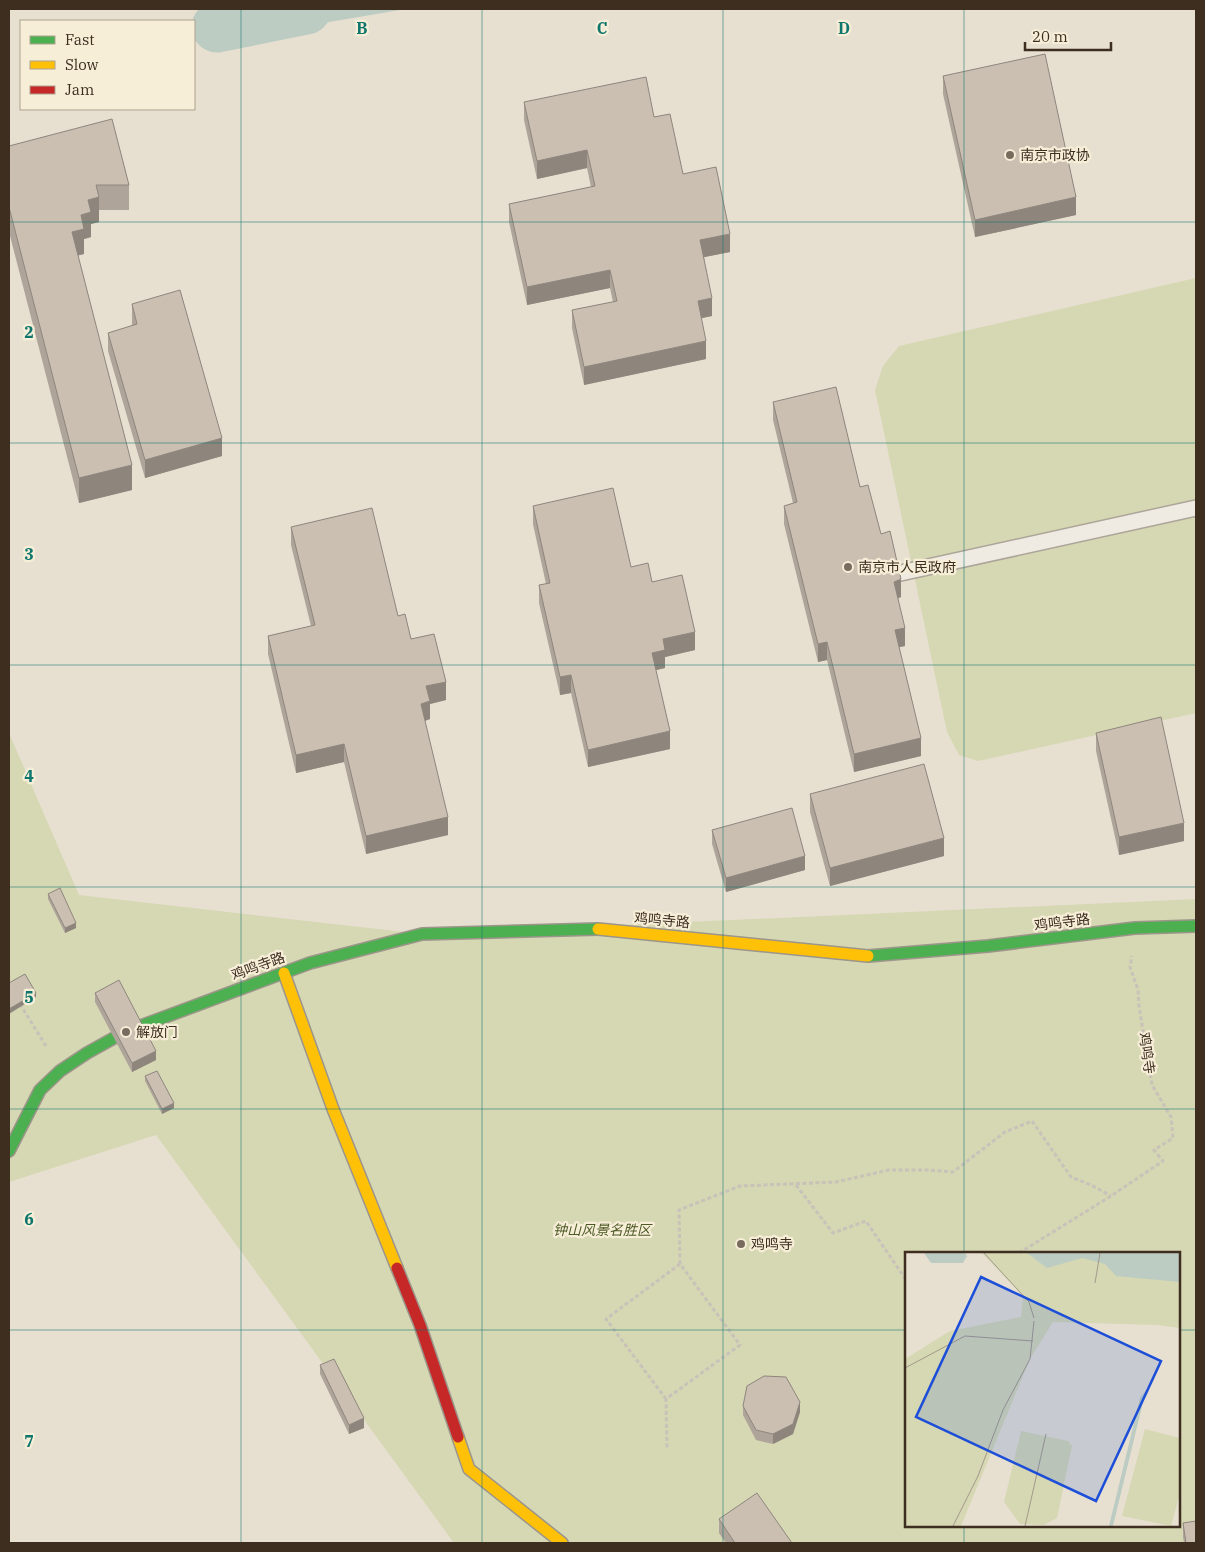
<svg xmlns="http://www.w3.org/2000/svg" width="1205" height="1552" viewBox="0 0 1205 1552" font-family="'IBM Plex Serif','Noto Sans SC',serif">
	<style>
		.green { fill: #d6d7b3; fill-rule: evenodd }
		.water { fill: #bcccc2 }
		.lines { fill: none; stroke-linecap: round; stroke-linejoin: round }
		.river { stroke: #bcccc2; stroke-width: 51 }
		.lane-casing { stroke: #ada599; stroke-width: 18 }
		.fast-casing { stroke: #9c958a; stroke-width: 14 }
		.slow-casing { stroke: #9c958a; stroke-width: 14 }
		.jam-casing { stroke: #9c958a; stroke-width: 14 }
		.path { stroke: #c8c2b9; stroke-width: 3; stroke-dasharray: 4 2.5; stroke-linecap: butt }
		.lane { stroke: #efebe3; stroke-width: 15 }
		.fast { stroke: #4caf50; stroke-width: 11 }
		.slow { stroke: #ffc107; stroke-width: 11 }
		.jam { stroke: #c62828; stroke-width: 11 }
		.wall { fill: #afa499 }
		.shaded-wall { fill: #8e867d }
		.building { fill: #cbbfb2; stroke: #8e867d }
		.grid { fill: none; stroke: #0f766e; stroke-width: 1; stroke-opacity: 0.55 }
		.poi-dot { fill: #786c5e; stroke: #f7eed8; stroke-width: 2 }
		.labels { text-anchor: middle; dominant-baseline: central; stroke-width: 4.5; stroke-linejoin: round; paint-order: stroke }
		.poi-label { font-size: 14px; fill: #3d2e20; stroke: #f7eed8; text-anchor: start }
		.street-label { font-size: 14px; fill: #3d2e20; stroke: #f7eed8 }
		.park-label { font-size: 14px; font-style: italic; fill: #4d5a26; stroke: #f7eed8 }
		.inset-road { fill: none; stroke: #a3998a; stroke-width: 1 }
		.view { fill: #1d4ed8; fill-opacity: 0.15; stroke: #1d4ed8; stroke-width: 2.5 }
		.inset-edge { fill: none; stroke: #3d2e20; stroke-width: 2.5 }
		.grid-label { font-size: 16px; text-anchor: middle; font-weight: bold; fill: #0f766e; stroke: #f7eed8; stroke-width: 4.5; stroke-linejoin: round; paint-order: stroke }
	</style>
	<rect width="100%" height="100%" fill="#e7e0d1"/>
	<g class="green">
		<path d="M1196 278V713L978 761 959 755 947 732 875 390 883 366 899 346Z"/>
		<path d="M9 733 79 895 422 934 1196 899V1543H454L156 1135 9 1182ZM906 1253H1179V1526H906Z"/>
	</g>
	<path class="water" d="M260 9H406L276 31 262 24 258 10Z"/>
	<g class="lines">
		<path class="river" d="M217 27 306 9"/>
		<defs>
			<path id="lane" d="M896 574 1196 508"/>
			<g id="fast">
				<path d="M868 956 988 946 1135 928 1196 926"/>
				<path d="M138 1027 310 963 422 934 598 929"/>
				<path d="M9 1151 40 1090 60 1071 87 1053 114 1038"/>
			</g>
			<g id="slow">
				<path d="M598 929 868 956"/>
				<path d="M284 973 333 1109 397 1268"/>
				<path d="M458 1437 469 1469 562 1543"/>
			</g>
			<path id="jam" d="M397 1268 420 1325 458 1437"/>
		</defs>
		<use href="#lane" class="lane-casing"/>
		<use href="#fast" class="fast-casing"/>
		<use href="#slow" class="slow-casing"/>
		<use href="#jam" class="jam-casing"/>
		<g class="path">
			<path d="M20 1004 46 1046"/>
			<path d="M796 1185 833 1233 866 1221 906 1280"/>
			<path d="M1019 1253 1111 1196 1163 1161 1154 1150 1173 1138 1171 1117 1152 1085 1139 1006 1138 990 1130 967 1132 956"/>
			<path d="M680 1264 679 1210 740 1186 836 1182 889 1170H928L953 1172 1005 1132 1032 1121 1071 1177 1091 1185 1111 1196"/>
			<path d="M666 1399 606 1319 680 1264 740 1345 666 1399 667 1449"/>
		</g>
		<use href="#lane" class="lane"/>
		<use href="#fast" class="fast"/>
		<use href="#slow" class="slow"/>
		<use href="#jam" class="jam"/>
	</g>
	<g class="wall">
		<path d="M943 76 1076 215 975 237 943 94Z"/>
		<path d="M524 102 654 117 683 174 730 252 704 257 712 316 701 318 706 359 584 385 572 328V310L613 302 610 288 527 305 509 222V204L591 187 587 168 537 179 524 120Z"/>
		<path d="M9 146 129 185V210H99V222L91 224V237L84 239V254L78 255 132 490 79 503 9 232Z"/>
		<path d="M132 304 222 456 145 478 108 351V333L132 326Z"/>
		<path d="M773 402 860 487 881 534 901 597 898 598 905 646 899 647 921 756 854 772 827 660 818 662 784 524V506L793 503 773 420Z"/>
		<path d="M533 506 631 567 652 582 695 650 665 657V668L656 670 670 749 588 767 571 693 560 695 539 603V585L546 584 533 524Z"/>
		<path d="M291 527 398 616 411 639 446 700 430 704V719L425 721 448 835 366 854 344 762 296 773 268 654V636L311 626 291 545Z"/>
		<path d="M1096 733 1184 841 1119 855 1096 751Z"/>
		<path d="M810 794 944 856 830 886 810 812Z"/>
		<path d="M712 830 805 870 726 892 712 844Z"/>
		<path d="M48 894 76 928 65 933 48 899Z"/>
		<path d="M95 993 156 1060 132 1072 95 1002Z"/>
		<path d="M145 1076 174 1108 162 1114 145 1081Z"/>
		<path d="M320 1365 364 1428 349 1434 320 1374Z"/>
		<path d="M743 1406 800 1412 793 1434 773 1444 756 1440 743 1415Z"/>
		<path d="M719 1519 792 1543H726L719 1533Z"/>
		<path d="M1183 1523 1196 1543H1184L1183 1537Z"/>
	</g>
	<g class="shaded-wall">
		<path d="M587 150V168L537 179V161Z"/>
		<path d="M99 197V222L91 224V237L84 239V254L72 257V232L81 215 88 200Z"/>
		<path d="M1076 197V215L975 237V220Z"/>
		<path d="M730 234V252L700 258V240Z"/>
		<path d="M610 270V288L527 305V287Z"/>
		<path d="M712 298V316L698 319V301Z"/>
		<path d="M706 341V359L584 385V367Z"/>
		<path d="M222 438V456L145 478V460Z"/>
		<path d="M132 465V490L79 503V478Z"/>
		<path d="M901 579V597L894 600V582Z"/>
		<path d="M905 628V646L895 648V630Z"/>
		<path d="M695 632V650L665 657V668L652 671V653L663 639Z"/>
		<path d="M827 642V660L818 662V644Z"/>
		<path d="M571 675V693L560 695V677Z"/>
		<path d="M446 682V700L430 704V719L421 722V704L426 686Z"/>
		<path d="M670 731V749L588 767V750Z"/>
		<path d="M921 738V756L854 772V754Z"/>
		<path d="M344 744V762L296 773V755Z"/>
		<path d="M448 817V835L366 854V836Z"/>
		<path d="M1184 823V841L1119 855V837Z"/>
		<path d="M944 838V856L830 886V868Z"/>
		<path d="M805 856V870L726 892V878Z"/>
		<path d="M76 923V928L65 933V928Z"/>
		<path d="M36 993V997L9 1014V1009Z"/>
		<path d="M156 1051V1060L132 1072V1063Z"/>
		<path d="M174 1103V1108L162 1114V1109Z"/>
		<path d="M800 1402V1412L793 1434 773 1444V1434Z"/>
		<path d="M364 1418V1428L349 1434V1425Z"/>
	</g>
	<g class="building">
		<path d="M1045 54 1076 197 975 220 943 76Z"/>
		<path d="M646 77 654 117 670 114 683 174 716 167 730 234 700 240 712 298 698 301 706 341 584 367 572 310 617 301 610 270 527 287 509 204 595 186 587 150 537 161 524 102Z"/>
		<path d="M112 119 129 185H96L99 197 88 200 91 212 81 215 84 229 72 232 132 465 79 478 9 207V146Z"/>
		<path d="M180 290 222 438 145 460 108 333 137 324 132 304Z"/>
		<path d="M836 387 860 487 868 485 881 534 890 531 901 579 894 582 905 628 895 630 921 738 854 754 827 642 818 644 784 506 797 502 773 402Z"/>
		<path d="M613 488 631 567 648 563 652 582 682 575 695 632 663 639 665 650 652 653 670 731 588 750 571 675 560 677 539 585 550 583 533 506Z"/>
		<path d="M372 508 398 616 405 614 411 639 434 634 446 682 426 686 430 701 421 704 448 817 366 836 344 744 296 755 268 636 315 625 291 527Z"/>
		<path d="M1161 717 1184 823 1119 837 1096 733Z"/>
		<path d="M924 764 944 838 830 868 810 794Z"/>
		<path d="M792 808 805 856 726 878 712 830Z"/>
		<path d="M60 888 76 923 65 928 48 894Z"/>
		<path d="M25 974 36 993 9 1009V983Z"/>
		<path d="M119 980 156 1051 132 1063 95 993Z"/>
		<path d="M157 1071 174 1103 162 1109 145 1076Z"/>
		<path d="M334 1359 364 1418 349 1425 320 1365Z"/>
		<path d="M764 1376 786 1377 800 1402 793 1424 773 1434 756 1430 743 1406 747 1386Z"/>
		<path d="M757 1493 792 1543H735L719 1519Z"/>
		<path d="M1196 1521V1543H1186L1183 1523Z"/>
	</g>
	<path class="grid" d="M241 9V1543M482 9V1543M723 9V1543M964 9V1253M9 222H1196M9 443H1196M9 665H1196M9 887H1196M9 1109H1196M9 1330H906M1179 1330H1196M964 1526V1543"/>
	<g class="poi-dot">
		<circle cx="1010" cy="155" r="5"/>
		<circle cx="848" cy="567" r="5"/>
		<circle cx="126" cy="1032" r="5"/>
		<circle cx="741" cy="1244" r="5"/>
	</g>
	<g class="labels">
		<g class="poi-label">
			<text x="1020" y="155">南京市政协</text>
			<text x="858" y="567">南京市人民政府</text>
			<text x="136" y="1032">解放门</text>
			<text x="751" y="1244">鸡鸣寺</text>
		</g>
		<g class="street-label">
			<text transform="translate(662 920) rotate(5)">鸡鸣寺路</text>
			<text transform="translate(1062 922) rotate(-7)">鸡鸣寺路</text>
			<text transform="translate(258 966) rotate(-20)">鸡鸣寺路</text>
			<text transform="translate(1147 1053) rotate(82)">鸡鸣寺</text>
		</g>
		<g class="park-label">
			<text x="602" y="1230">钟山风景名胜区</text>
		</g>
	</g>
	<g transform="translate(905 1252)">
		<rect width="275" height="275" fill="#e7e0d1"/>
		<path d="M77 1H275V76L253 73 148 70 125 107 56 274H0V107L45 79 116 65 118 44ZM240 177 275 186V241L266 274 217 264ZM116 179 163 189 167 194 152 266 139 273 115 272 99 250Z" fill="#d6d7b3"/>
		<path d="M19 1H60L62 4 58 11H26ZM122 1H275V30L211 24 200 12 177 6 142 16ZM241 138 208 274H204L235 146Z" fill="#bcccc2"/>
		<path class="inset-road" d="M79 1 124 50 129 66M190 31 195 1M0 116 60 84 128 89M48 274 73 224 98 158 125 107 129 69M120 274 141 182"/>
		<path class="view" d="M76 25 256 109 191 249 11 165Z"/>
		<rect width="275" height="275" class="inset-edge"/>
	</g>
	<g class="grid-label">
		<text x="362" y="34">B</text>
		<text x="602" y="34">C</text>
		<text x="844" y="34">D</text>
		<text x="29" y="338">2</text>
		<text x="29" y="560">3</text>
		<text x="29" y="782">4</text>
		<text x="29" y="1003">5</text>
		<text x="29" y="1225">6</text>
		<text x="29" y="1447">7</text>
	</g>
	<rect width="1205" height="1552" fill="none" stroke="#3d2e20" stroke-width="20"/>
	<rect x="20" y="20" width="175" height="90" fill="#f7eed8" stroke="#ada18e"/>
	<rect x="30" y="36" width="25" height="8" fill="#4caf50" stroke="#ada18e"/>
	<text x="65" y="45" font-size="15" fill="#3d2e20">Fast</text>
	<rect x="30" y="61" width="25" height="8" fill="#ffc107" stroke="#ada18e"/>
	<text x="65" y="70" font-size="15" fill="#3d2e20">Slow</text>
	<rect x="30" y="86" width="25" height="8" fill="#c62828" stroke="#ada18e"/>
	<text x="65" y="95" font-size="15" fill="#3d2e20">Jam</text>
	<path d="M1025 42v8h86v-8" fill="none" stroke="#3d2e20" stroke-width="2.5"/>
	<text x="1032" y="42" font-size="15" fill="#3d2e20" stroke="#f7eed8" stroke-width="4" paint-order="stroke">20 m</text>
</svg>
